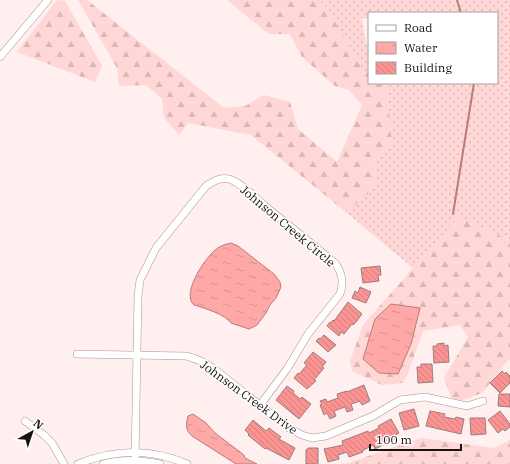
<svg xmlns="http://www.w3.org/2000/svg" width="510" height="464" viewBox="0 0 510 464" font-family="'IBM Plex Serif',serif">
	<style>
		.grass { fill: url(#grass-dots) }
		.forest { fill: url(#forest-firs) }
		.water { fill: url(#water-ripples); stroke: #ba7c7a }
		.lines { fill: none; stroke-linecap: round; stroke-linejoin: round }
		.stream { stroke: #ba7c7a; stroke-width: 2 }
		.building { fill: url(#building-back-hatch); stroke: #97807f }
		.minor-casing { stroke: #ab9493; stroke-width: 8 }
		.minor { stroke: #fff; stroke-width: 7 }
		.labels { text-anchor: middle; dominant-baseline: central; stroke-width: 3; stroke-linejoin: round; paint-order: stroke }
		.street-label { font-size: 12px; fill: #1a1211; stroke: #fff }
	</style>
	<defs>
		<pattern id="grass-dots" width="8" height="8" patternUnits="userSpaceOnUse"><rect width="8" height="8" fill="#fed7d6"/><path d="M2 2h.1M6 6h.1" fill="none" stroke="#d9b8b7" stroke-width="1.8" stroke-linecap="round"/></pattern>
		<pattern id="forest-firs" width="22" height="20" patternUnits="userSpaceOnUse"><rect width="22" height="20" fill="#fed7d6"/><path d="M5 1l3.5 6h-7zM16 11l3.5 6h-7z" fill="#d9b8b7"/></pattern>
		<pattern id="water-ripples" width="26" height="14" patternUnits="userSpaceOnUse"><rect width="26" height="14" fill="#fea9a7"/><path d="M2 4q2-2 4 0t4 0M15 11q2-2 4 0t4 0" fill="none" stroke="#d9908f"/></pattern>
		<pattern id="building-back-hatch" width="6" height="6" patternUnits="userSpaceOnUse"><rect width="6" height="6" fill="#fb9392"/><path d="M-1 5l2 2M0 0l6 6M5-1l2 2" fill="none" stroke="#d77e7d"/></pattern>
	</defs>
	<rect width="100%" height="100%" fill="#ffefee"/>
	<path class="grass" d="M320 0H510V241L459 217 413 268 347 213 377 185 374 161 392 143 387 92 390 83H497V13H369V19L361 18 369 55V71L366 75 327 8Z"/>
	<g class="forest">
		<path d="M57 0 65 1 102 66 95 82 17 52Z"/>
		<path d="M78 0H87L224 108 245 106 264 95 290 102 298 129 337 162 362 105 349 90 335 86 302 57 290 34H269L227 0H320L327 8 366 74 369 71V83H390L387 92 392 143 374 161 377 185 347 213 251 135 188 123 179 135 164 118 162 99 146 85 119 86 117 68Z"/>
		<path d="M459 216 510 241V361L509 359 482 393 460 401 452 399 444 378 468 337 460 325 423 331 407 376 403 383 382 385 352 371 350 361 363 325Z"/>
		<path d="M421 438 494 448 510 440V464H345Z"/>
	</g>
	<g class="water">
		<path d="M231 243 238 246 274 274 280 282 281 287 276 298 270 305 266 313 257 325 249 329 231 323C225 314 204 308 194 305 181 294 204 260 214 251 218 247 225 244 231 243Z"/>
		<path d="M391 304 420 308 411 344 398 374 379 373 363 359 375 319Z"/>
		<path d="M193 414 206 423 215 433 244 455 245 458 257 464H236L192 436C185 430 186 424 188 416Z"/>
	</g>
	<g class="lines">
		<g class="stream">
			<path d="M457 0 461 13"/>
			<path d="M453 214 474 83"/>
		</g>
	</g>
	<g class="building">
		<path d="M380 266 381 275H378L379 281 363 283 361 268Z"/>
		<path d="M360 287 371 292 366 303 352 298 355 291 358 293Z"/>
		<path d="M348 302 362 314 356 322 353 325 352 324 344 334 341 332 339 336 327 326 330 322 331 323 333 320 334 321Z"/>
		<path d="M324 335 336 345 328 352 316 341 319 338 320 339Z"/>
		<path d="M444 343V346L448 345 449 362 434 363 433 346H437V344Z"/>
		<path d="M313 352 326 362 322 367 324 368 314 380 316 381 307 389 294 378 298 373 299 374 307 365 304 363Z"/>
		<path d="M421 364H432L433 382 418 383 417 367H421Z"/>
		<path d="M502 371 505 374 506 372 510 376V383L500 393 490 383Z"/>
		<path d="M364 385 370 401 362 405 360 401 351 404 353 410 347 412 345 407 334 411 336 416 330 419 327 413 324 415 320 405 322 404 320 401 326 399 327 402 338 398 337 394 347 391V392Z"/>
		<path d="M287 386 294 391 293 393 300 399 302 397 311 404 299 419 276 400Z"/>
		<path d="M499 394H510V407L498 406Z"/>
		<path d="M414 409 419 426 404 430 399 413Z"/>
		<path d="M430 411 445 414 444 417 455 419 456 417 464 419 461 434 426 426Z"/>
		<path d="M500 411 510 424V427L505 431 503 429 498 433 488 420Z"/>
		<path d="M470 418H485L486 434 471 435Z"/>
		<path d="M391 419 399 433 394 436 395 439 375 449 373 445 362 451 363 452 349 457 347 452 338 455 339 459 328 462 324 449 343 445 342 441 368 431 369 433 379 428 378 426Z"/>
		<path d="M253 420 266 431 269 428 281 437 279 439 295 448 289 460 266 448 265 449 248 435 249 434 245 430Z"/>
		<path d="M308 448H318V464H306V450Z"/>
	</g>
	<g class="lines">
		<defs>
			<g id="minor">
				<path d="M0 57 48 0"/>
				<path d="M77 354 186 356C199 359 208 364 218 372L289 428 302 435 312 438 326 436 361 421 373 416 400 400 425 397 467 406 483 401"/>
				<path d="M25 421 44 435 52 443 64 464"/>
				<path d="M135 461 138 296 140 280 156 248 206 186C214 181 222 176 232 180 245 186 256 198 266 207 290 226 313 245 336 264 342 274 344 282 340 294L308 334 287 369 260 405"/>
				<path d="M78 464C115 449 150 448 187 464"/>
				<path d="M103 464C121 459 142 460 160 464"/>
			</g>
		</defs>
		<use href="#minor" class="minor-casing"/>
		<use href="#minor" class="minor"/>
	</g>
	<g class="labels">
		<g class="street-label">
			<text transform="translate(288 226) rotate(40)">Johnson Creek Circle</text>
			<text transform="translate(249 397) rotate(36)">Johnson Creek Drive</text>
		</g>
	</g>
	<rect x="368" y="12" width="130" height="72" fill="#ffffff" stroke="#a3a0a0"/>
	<rect x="376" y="25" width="20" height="6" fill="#ffffff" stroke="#a3a0a0"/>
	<text x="404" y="32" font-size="12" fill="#1a1211">Road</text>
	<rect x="376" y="42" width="20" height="12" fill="url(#water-ripples)" stroke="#a3a0a0"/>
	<text x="404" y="52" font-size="12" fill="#1a1211">Water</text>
	<rect x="376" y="62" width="20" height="12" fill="url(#building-back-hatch)" stroke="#a3a0a0"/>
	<text x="404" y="72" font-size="12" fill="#1a1211">Building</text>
	<g transform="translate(32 432) rotate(40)" stroke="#ffffff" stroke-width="3" paint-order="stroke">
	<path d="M0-3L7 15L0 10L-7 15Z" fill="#1a1211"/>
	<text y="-6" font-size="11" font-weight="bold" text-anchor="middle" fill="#1a1211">N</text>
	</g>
	<path d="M370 444v6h91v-6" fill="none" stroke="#1a1211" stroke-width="2"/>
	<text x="376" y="444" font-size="12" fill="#1a1211" stroke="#ffffff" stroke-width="3" paint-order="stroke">100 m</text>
</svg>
